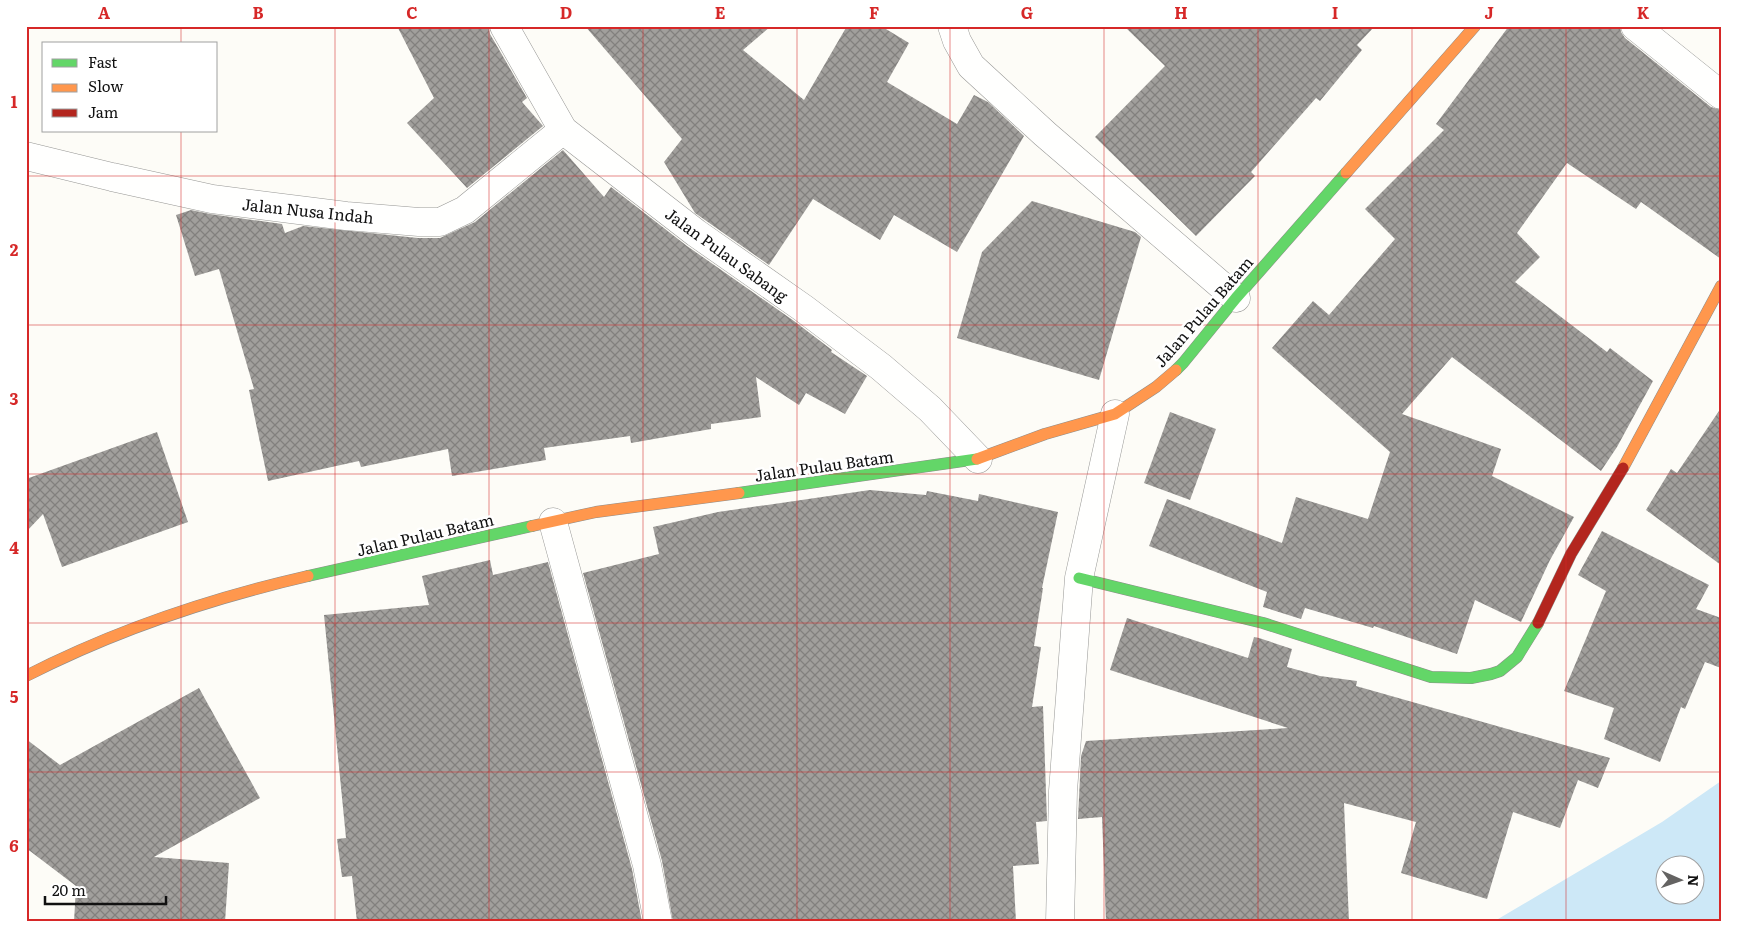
<svg xmlns="http://www.w3.org/2000/svg" width="1747" height="948" viewBox="0 0 1747 948" font-family="Literata,serif">
	<style>
		.water { fill: #cde8f7; fill-rule: evenodd }
		.building { fill: url(#building-cross-hatch) }
		.lines { fill: none; stroke-linecap: round; stroke-linejoin: round }
		.street-casing { stroke: #979795; stroke-width: 29 }
		.fast-casing { stroke: #8e8d8b; stroke-width: 12 }
		.slow-casing { stroke: #8e8d8b; stroke-width: 12 }
		.jam-casing { stroke: #8e8d8b; stroke-width: 12 }
		.street { stroke: #fffffe; stroke-width: 28 }
		.fast { stroke: #63d668; stroke-width: 11 }
		.slow { stroke: #ff974d; stroke-width: 11 }
		.jam { stroke: #b3261e; stroke-width: 11 }
		.grid { fill: none; stroke: #d62828; stroke-width: 1; stroke-opacity: 0.55 }
		.labels { text-anchor: middle; dominant-baseline: central; stroke-width: 5; stroke-linejoin: round; paint-order: stroke }
		.street-label { font-size: 16px; fill: #111; stroke: #fff }
		.neatline { fill: none; stroke: #d62828; stroke-width: 2 }
		.grid-label { font-size: 16px; text-anchor: middle; font-weight: bold; fill: #d62828 }
	</style>
	<defs>
		<pattern id="building-cross-hatch" width="8" height="8" patternUnits="userSpaceOnUse" patternTransform="scale(1.25)"><rect width="8" height="8" fill="#a19f9c"/><path d="M0 0l8 8M0 8l8-8" fill="none" stroke="#82807e"/></pattern>
	</defs>
	<rect width="100%" height="100%" fill="#fdfcf7"/>
	<path class="water" d="M1721 781V922H1493L1662 822ZM1664 866H1694V896H1664Z"/>
	<g class="building">
		<path d="M397 26H488L490 34 527 98 522 102 543 126 467 188 407 123 434 98Z"/>
		<path d="M585 26H771L743 50 804 100 847 26H881L909 43 887 82 957 124 974 95 988 102 1024 136 957 252 894 215 880 240 813 199 769 265 695 213 664 162 682 139Z"/>
		<path d="M1124 26H1375L1357 45 1362 50 1320 101 1316 98 1251 172 1255 176 1196 236 1095 137 1165 66Z"/>
		<path d="M1509 26H1620L1621 32 1625 38 1711 107 1721 110V259L1641 202 1636 209 1567 163 1517 233 1540 257 1515 282 1607 352 1610 348 1653 381 1617 447 1601 471 1452 357 1402 414 1501 449 1492 476 1574 517 1550 560 1521 622 1475 600 1457 654 1374 626 1373 628 1305 608 1301 619 1263 607 1267 592 1149 546 1167 499 1282 543 1296 497 1368 519 1390 452 1272 348 1313 301 1329 315 1395 239 1365 209 1444 130 1436 124Z"/>
		<path d="M563 150 604 197 611 187 687 246 794 321 832 350 831 352 867 376 845 414 806 393 799 405 756 377 761 417 711 424V429L631 443 630 436 544 448 546 460 452 476 448 449 361 467 359 461 268 481 249 390 254 389 219 269 195 276 176 215 191 210 210 214 282 224 285 233 303 226 418 238H440L475 222Z"/>
		<path d="M1032 201 1135 232 1141 237 1099 380 957 338 982 252Z"/>
		<path d="M1721 408V565L1646 510 1671 469 1677 473Z"/>
		<path d="M1170 412 1216 429 1190 500 1144 483Z"/>
		<path d="M157 432 188 522 62 567 43 514 26 532V479Z"/>
		<path d="M870 490 926 495 927 491 978 501 979 494 1058 512 1042 588H1043L1034 646 1041 647 1032 707 1043 706 1047 821 1036 822 1039 864 1013 866 1016 922H673L662 861 583 573 659 554 653 527 718 512Z"/>
		<path d="M1602 531 1709 585 1696 609 1721 618V668L1705 662 1685 709 1681 707 1660 762 1604 739 1614 708 1564 691 1606 591 1578 575Z"/>
		<path d="M490 560 493 575 548 562 632 869 642 922H357L352 876 342 877 337 839 346 838 324 615 429 605 422 576Z"/>
		<path d="M1127 618 1248 658 1254 637 1259 638 1292 649 1287 667 1320 676 1357 681 1356 686 1610 758 1598 788 1578 780 1560 828 1513 812 1487 899 1401 873 1416 822 1344 803 1349 922H1106L1102 817 1078 819 1081 756 1086 741 1288 728 1110 670Z"/>
		<path d="M199 688 260 798 154 857 229 863 225 922H74L76 886 26 848V739L60 765Z"/>
	</g>
	<g class="lines">
		<defs>
			<g id="street">
				<path d="M504 26 563 130 696 233 803 308 881 367 930 409 978 459"/>
				<path d="M952 26 957 41 971 66 1045 134 1236 298"/>
				<path d="M1635 26 1721 95"/>
				<path d="M26 156 112 177 212 199 346 216 419 222H440L465 210 563 130"/>
				<path d="M553 522 647 865 658 922"/>
				<path d="M1060 922 1063 791 1079 578 1115 414"/>
			</g>
			<g id="fast">
				<path d="M1176 370 1183 363 1236 298 1346 173"/>
				<path d="M739 493 977 459"/>
				<path d="M308 576 532 526"/>
				<path d="M1079 578 1263 623 1431 677 1471 678 1491 674 1500 671 1517 657 1538 623"/>
			</g>
			<g id="slow">
				<path d="M1346 173 1475 26"/>
				<path d="M977 459 1045 434 1115 414 1156 387 1176 370"/>
				<path d="M1623 468 1721 286"/>
				<path d="M532 526 596 512 739 493"/>
				<path d="M26 676C114 631 212 598 308 576"/>
			</g>
			<path id="jam" d="M1538 623 1571 554 1623 468"/>
		</defs>
		<use href="#street" class="street-casing"/>
		<use href="#fast" class="fast-casing"/>
		<use href="#slow" class="slow-casing"/>
		<use href="#jam" class="jam-casing"/>
		<use href="#street" class="street"/>
		<use href="#fast" class="fast"/>
		<use href="#slow" class="slow"/>
		<use href="#jam" class="jam"/>
	</g>
	<path class="grid" d="M181 26V44M335 26V922M489 26V922M643 26V922M797 26V922M950 26V922M1104 26V922M1258 26V922M1412 26V922M1566 26V922M181 131V922M26 176H1721M26 325H1721M26 474H1721M26 623H1721M26 772H1721"/>
	<g class="labels">
		<g class="street-label">
			<text transform="translate(308 210) rotate(6)">Jalan Nusa Indah</text>
			<text transform="translate(727 254) rotate(36)">Jalan Pulau Sabang</text>
			<text transform="translate(1203 311) rotate(-49)">Jalan Pulau Batam</text>
			<text transform="translate(824 465) rotate(-8)">Jalan Pulau Batam</text>
			<text transform="translate(425 534) rotate(-13)">Jalan Pulau Batam</text>
		</g>
	</g>
	<rect width="1747" height="948" fill="none" stroke="#ffffff" stroke-width="55"/>
	<rect x="42" y="42" width="175" height="90" fill="#ffffff" stroke="#a0a0a0"/>
	<rect x="52" y="59" width="25" height="8" fill="#63d668" stroke="#a0a0a0"/>
	<text x="88" y="68" font-size="15" fill="#111111">Fast</text>
	<rect x="52" y="84" width="25" height="8" fill="#ff974d" stroke="#a0a0a0"/>
	<text x="88" y="92" font-size="15" fill="#111111">Slow</text>
	<rect x="52" y="109" width="25" height="8" fill="#b3261e" stroke="#a0a0a0"/>
	<text x="88" y="118" font-size="15" fill="#111111">Jam</text>
	<g transform="translate(1680 880) rotate(92)"><circle r="24" fill="#ffffff" stroke="#a0a0a0"/>
	<path d="M0-4L9 19L0 12L-9 19Z" fill="#646362"/>
	<text y="-8" font-size="14" font-weight="bold" text-anchor="middle" fill="#111111">N</text>
	</g>
	<path d="M45 896v8h121v-8" fill="none" stroke="#111111" stroke-width="2.5"/>
	<text x="52" y="896" font-size="15" fill="#111111" stroke="#ffffff" stroke-width="4" paint-order="stroke">20 m</text>
	<rect x="28" y="28" width="1692" height="892" class="neatline"/>
	<g class="grid-label">
		<text x="104" y="19">A</text>
		<text x="258" y="19">B</text>
		<text x="412" y="19">C</text>
		<text x="566" y="19">D</text>
		<text x="720" y="19">E</text>
		<text x="874" y="19">F</text>
		<text x="1027" y="19">G</text>
		<text x="1181" y="19">H</text>
		<text x="1335" y="19">I</text>
		<text x="1489" y="19">J</text>
		<text x="1643" y="19">K</text>
		<text x="14" y="108">1</text>
		<text x="14" y="256">2</text>
		<text x="14" y="405">3</text>
		<text x="14" y="554">4</text>
		<text x="14" y="703">5</text>
		<text x="14" y="852">6</text>
	</g>
</svg>
